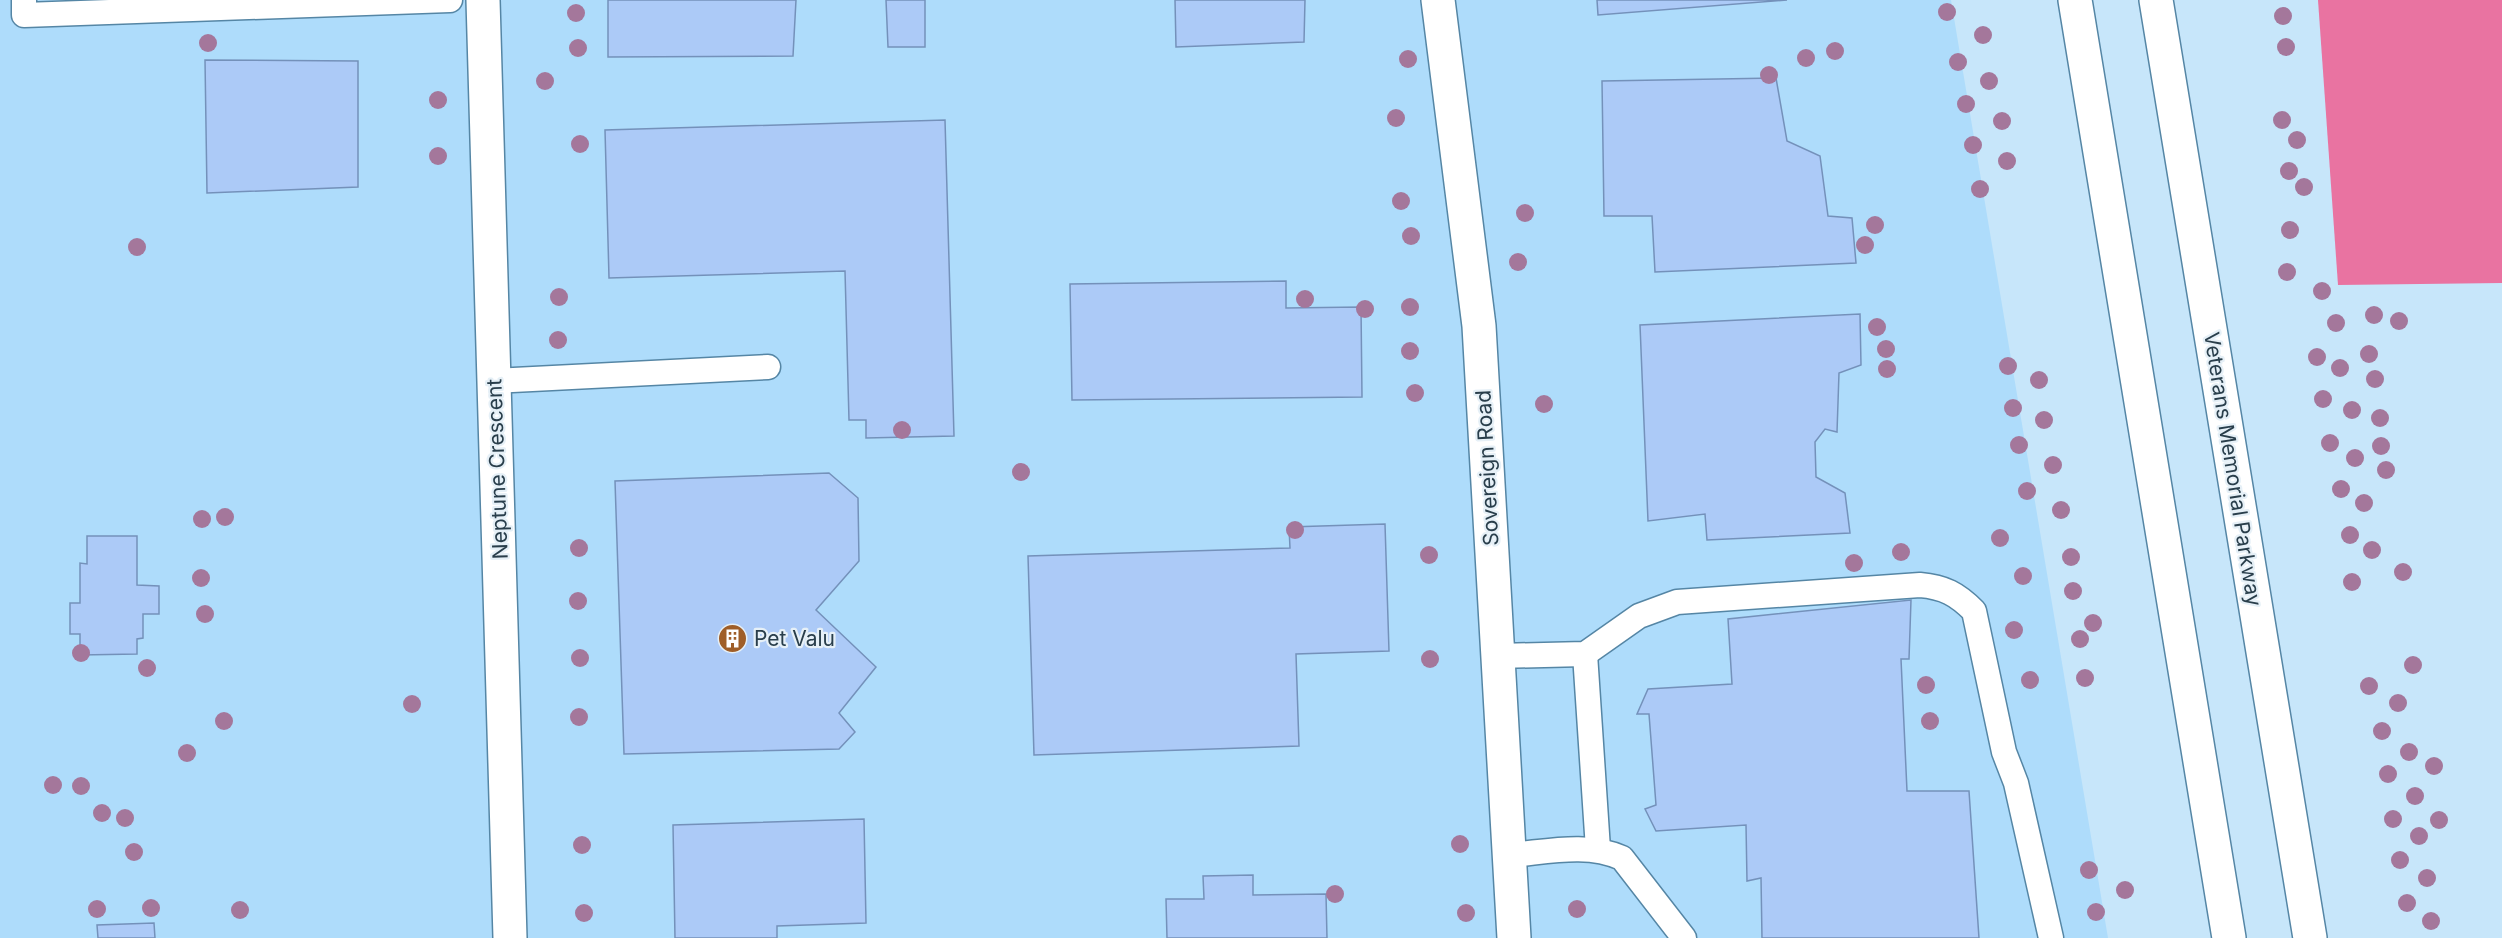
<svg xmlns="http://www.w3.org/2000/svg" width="2502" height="938" viewBox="0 0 2502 938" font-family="Inter,sans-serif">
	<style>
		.built { fill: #aedcfb }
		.forest { fill: #e973a1 }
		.building { fill: #accaf7; stroke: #7491ba; stroke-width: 1.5 }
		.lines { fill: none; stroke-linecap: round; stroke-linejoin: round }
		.lane-casing { stroke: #5586a5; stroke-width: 27 }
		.street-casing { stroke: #5586a5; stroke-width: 36 }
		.highway-casing { stroke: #5586a5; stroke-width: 36 }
		.lane { stroke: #fff; stroke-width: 24 }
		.street { stroke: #fff; stroke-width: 33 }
		.highway { stroke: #fff; stroke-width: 33 }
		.tree { fill: #a4779b }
		.labels { text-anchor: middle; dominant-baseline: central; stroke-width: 4.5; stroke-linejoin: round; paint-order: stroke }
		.street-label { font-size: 21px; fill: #293e4b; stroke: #e6f0f7 }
		.poi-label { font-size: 21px; fill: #293e4b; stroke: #e6f0f7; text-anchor: start }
	</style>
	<rect width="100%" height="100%" fill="#c7e6fa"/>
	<path class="built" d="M0 0H1951L2108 938H0Z"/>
	<path class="forest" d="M2318 0H2502V283L2338 285Z"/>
	<g class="building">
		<path d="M608 0H796L793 56 608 57Z"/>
		<path d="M886 0H925V47H888Z"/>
		<path d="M1175 0H1305L1304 42 1176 47Z"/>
		<path d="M1597 0H1787L1598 15Z"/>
		<path d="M205 60 358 61V187L207 193Z"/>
		<path d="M1776 78 1787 141 1820 156 1828 216 1852 218 1856 263 1655 272 1652 216H1604L1602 81Z"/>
		<path d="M945 120 954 436 866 438V420H849L845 271 609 278 605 130Z"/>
		<path d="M1286 281V308L1361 307 1362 397 1072 400 1070 284Z"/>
		<path d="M1860 314 1861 365 1839 373 1837 432 1825 429 1815 442 1816 477 1845 493 1850 533 1707 540 1705 514 1648 521 1640 325Z"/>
		<path d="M829 473 858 498 859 561 816 610 876 667 839 713 855 732 839 749 624 754 615 481Z"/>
		<path d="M1385 524 1389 651 1296 654 1299 746 1034 755 1028 556 1290 548 1289 527Z"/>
		<path d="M87 536H137V585L159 586V614H143V638L137 639V654L80 655V634H70V603H80V563L87 564Z"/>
		<path d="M1911 600 1909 659H1901L1907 791H1969L1979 938H1762L1761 878 1747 881 1746 825 1656 831 1645 809 1656 805 1649 714H1637L1648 689 1732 684 1728 619Z"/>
		<path d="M864 819 866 923 777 926V938H675L673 825Z"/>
		<path d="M1253 875V895L1326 894 1327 938H1167L1166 899H1204L1203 876Z"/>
		<path d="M154 923 155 938H98L97 925Z"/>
	</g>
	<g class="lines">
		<defs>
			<g id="lane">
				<path d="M24 0V15L450 0"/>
				<path d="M494 381 768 367"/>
				<path d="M1585 654 1598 849"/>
				<path d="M1498 656 1585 654 1639 616 1677 602 1920 585C1944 587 1957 594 1974 611L2004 752 2016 783 2051 938"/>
				<path d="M1510 855C1547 852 1587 842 1622 858L1684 938"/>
			</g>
			<g id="street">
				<path d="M483 0 510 938"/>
				<path d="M1438 0 1479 326 1514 938"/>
			</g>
			<g id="highway">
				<path d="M2075 0 2229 938"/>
				<path d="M2156 0 2310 938"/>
			</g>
		</defs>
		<use href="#lane" class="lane-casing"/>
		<use href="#street" class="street-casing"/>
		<use href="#highway" class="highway-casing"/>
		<use href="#lane" class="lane"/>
		<use href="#street" class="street"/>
		<use href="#highway" class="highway"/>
	</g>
	<g class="tree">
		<circle cx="1947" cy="12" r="9"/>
		<circle cx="576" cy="13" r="9"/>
		<circle cx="2283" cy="16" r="9"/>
		<circle cx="1983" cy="35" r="9"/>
		<circle cx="208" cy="43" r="9"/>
		<circle cx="2286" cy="47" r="9"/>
		<circle cx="578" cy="48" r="9"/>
		<circle cx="1835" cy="51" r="9"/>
		<circle cx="1806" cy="58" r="9"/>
		<circle cx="1408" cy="59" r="9"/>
		<circle cx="1958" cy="62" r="9"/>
		<circle cx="1769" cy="75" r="9"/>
		<circle cx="545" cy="81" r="9"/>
		<circle cx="1989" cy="81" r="9"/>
		<circle cx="438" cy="100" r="9"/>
		<circle cx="1966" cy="104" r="9"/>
		<circle cx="1396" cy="118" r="9"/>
		<circle cx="2282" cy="120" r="9"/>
		<circle cx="2002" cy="121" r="9"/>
		<circle cx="2297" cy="140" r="9"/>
		<circle cx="580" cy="144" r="9"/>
		<circle cx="1973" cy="145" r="9"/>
		<circle cx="438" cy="156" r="9"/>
		<circle cx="2007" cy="161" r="9"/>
		<circle cx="2289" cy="171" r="9"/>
		<circle cx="2304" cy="187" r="9"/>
		<circle cx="1980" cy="189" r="9"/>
		<circle cx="1401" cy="201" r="9"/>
		<circle cx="1525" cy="213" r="9"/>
		<circle cx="1875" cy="225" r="9"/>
		<circle cx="2290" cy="230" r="9"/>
		<circle cx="1411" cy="236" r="9"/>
		<circle cx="1865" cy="245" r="9"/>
		<circle cx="137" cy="247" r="9"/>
		<circle cx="1518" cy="262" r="9"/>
		<circle cx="2287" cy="272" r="9"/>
		<circle cx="2322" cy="291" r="9"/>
		<circle cx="559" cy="297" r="9"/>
		<circle cx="1305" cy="299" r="9"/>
		<circle cx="1410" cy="307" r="9"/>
		<circle cx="1365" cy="309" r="9"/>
		<circle cx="2374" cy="315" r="9"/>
		<circle cx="2399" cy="321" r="9"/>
		<circle cx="2336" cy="323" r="9"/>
		<circle cx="1877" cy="327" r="9"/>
		<circle cx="558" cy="340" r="9"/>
		<circle cx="1886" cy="349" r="9"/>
		<circle cx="1410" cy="351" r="9"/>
		<circle cx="2369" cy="354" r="9"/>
		<circle cx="2317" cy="357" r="9"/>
		<circle cx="2008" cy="366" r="9"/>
		<circle cx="2340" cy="368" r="9"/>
		<circle cx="1887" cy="369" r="9"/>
		<circle cx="2375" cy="379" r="9"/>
		<circle cx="2039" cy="380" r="9"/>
		<circle cx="1415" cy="393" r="9"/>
		<circle cx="2323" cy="399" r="9"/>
		<circle cx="1544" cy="404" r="9"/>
		<circle cx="2013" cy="408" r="9"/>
		<circle cx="2352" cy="410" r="9"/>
		<circle cx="2380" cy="418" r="9"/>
		<circle cx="2044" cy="420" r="9"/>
		<circle cx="902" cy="430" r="9"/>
		<circle cx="2330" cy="443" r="9"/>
		<circle cx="2019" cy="445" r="9"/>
		<circle cx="2381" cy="446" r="9"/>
		<circle cx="2355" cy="458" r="9"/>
		<circle cx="2053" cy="465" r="9"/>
		<circle cx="2386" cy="470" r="9"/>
		<circle cx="1021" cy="472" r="9"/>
		<circle cx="2341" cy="489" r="9"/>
		<circle cx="2027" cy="491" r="9"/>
		<circle cx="2364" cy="503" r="9"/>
		<circle cx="2061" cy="510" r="9"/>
		<circle cx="225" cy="517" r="9"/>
		<circle cx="202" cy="519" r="9"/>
		<circle cx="1295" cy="530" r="9"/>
		<circle cx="2350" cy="535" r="9"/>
		<circle cx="2000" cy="538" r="9"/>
		<circle cx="579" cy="548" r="9"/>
		<circle cx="2372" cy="550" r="9"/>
		<circle cx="1901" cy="552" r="9"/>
		<circle cx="1429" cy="555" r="9"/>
		<circle cx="2071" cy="557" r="9"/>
		<circle cx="1854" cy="563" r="9"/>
		<circle cx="2403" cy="572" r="9"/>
		<circle cx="2023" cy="576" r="9"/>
		<circle cx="201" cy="578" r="9"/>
		<circle cx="2352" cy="582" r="9"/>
		<circle cx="2073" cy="591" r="9"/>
		<circle cx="578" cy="601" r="9"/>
		<circle cx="205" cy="614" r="9"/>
		<circle cx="2093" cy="623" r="9"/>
		<circle cx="2014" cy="630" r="9"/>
		<circle cx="2080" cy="639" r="9"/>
		<circle cx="81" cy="653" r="9"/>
		<circle cx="580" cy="658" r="9"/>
		<circle cx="1430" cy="659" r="9"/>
		<circle cx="2413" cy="665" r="9"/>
		<circle cx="147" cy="668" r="9"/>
		<circle cx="2085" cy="678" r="9"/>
		<circle cx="2030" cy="680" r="9"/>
		<circle cx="1926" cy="685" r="9"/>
		<circle cx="2369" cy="686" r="9"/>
		<circle cx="2398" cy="703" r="9"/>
		<circle cx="412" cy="704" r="9"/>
		<circle cx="579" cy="717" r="9"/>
		<circle cx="224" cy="721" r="9"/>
		<circle cx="1930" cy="721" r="9"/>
		<circle cx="2382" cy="731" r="9"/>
		<circle cx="2409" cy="752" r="9"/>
		<circle cx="187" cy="753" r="9"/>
		<circle cx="2434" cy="766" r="9"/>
		<circle cx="2388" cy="774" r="9"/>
		<circle cx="53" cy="785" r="9"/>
		<circle cx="81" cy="786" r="9"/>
		<circle cx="2415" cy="796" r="9"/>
		<circle cx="102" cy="813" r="9"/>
		<circle cx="125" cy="818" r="9"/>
		<circle cx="2393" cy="819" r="9"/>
		<circle cx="2439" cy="820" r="9"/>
		<circle cx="2419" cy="836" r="9"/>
		<circle cx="1460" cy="844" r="9"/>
		<circle cx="582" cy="845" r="9"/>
		<circle cx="134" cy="852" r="9"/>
		<circle cx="2400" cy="860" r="9"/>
		<circle cx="2089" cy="870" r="9"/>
		<circle cx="2427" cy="878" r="9"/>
		<circle cx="2125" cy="890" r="9"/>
		<circle cx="1335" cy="894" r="9"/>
		<circle cx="2407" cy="903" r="9"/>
		<circle cx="151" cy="908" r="9"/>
		<circle cx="97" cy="909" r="9"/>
		<circle cx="1577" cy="909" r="9"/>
		<circle cx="240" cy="910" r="9"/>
		<circle cx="2096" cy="912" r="9"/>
		<circle cx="584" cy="913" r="9"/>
		<circle cx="1466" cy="913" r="9"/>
		<circle cx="2431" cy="921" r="9"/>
	</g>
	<defs>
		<symbol id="building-disc" viewBox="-11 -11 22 22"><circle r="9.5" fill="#9f5e28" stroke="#e6f0f7"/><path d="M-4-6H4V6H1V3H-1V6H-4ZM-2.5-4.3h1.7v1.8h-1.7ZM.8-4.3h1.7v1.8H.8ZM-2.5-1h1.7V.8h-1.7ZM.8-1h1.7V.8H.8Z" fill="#fff"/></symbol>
	</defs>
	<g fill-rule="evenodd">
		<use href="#building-disc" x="716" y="622" width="33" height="33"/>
	</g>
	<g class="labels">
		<g class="street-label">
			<text transform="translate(1487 468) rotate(-93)">Sovereign Road</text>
			<text transform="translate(497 469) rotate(-92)">Neptune Crescent</text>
			<text transform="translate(2233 469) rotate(81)">Veterans Memorial Parkway</text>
		</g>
		<g class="poi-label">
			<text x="754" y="638">Pet Valu</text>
		</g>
	</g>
</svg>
